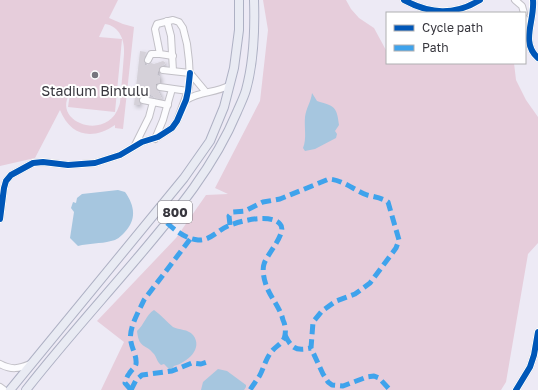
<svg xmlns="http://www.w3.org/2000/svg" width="538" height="390" viewBox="0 0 538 390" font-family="'Golos Text',sans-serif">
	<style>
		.green { fill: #e6cddb; fill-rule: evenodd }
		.water { fill: #a6c6df }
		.building { fill: #d5d1d9; filter: url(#shadow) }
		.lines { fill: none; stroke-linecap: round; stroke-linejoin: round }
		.minor-casing { stroke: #c2c0c7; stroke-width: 8 }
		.major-casing { stroke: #aeb1c4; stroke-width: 10 }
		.minor { stroke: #fcfcfe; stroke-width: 6 }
		.major { stroke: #e9ebf3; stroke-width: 8 }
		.quiet { stroke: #3fa3ec; stroke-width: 5; stroke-dasharray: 10 5; stroke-linecap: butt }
		.cycleway-casing { stroke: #fff; stroke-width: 8 }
		.cycleway { stroke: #0057b8; stroke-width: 6 }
		.poi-dot { fill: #77767e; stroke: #fff; stroke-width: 1.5 }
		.labels { text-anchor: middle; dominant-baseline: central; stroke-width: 4; stroke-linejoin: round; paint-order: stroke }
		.shield { fill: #fff; stroke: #747378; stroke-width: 1 }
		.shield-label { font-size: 13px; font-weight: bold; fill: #38373e }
		.poi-label { font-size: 14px; fill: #38373e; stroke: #fff }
	</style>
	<defs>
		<filter id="shadow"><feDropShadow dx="2" dy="2" stdDeviation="2" flood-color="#0004"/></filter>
	</defs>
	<rect width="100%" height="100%" fill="#edeaf5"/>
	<g class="green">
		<path d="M0 0H118L109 18 123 24 134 27 123 129 115 128V125C93 140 71 137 60 110L35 158 0 166ZM105 24C120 26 125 41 124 54 123 67 122 79 121 91 120 96 121 102 119 106 108 142 51 123 70 93L68 107 115 112 122 39 99 37Z"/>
		<path d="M263 0H346L351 9 359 18 374 28 387 52V63H514L516 80 526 100 538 117V243L528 254 506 382 501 390H101L124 342 97 321 176 238 206 195 228 194 215 188 260 101 268 30Z"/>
	</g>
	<g class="water">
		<path d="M312 93 317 101C334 106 337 106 339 125L335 131 337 134 336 138 315 149 305 151 303 148C307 139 304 127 305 117 306 108 311 102 312 93Z"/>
		<path d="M118 190 125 192C135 206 137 220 124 233 120 237 117 240 111 241 100 244 89 243 78 246L70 238 74 212 71 208 73 202 76 203 77 198 82 194Z"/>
		<path d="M154 310C161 315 167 322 173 327 179 330 188 329 193 335 204 349 186 363 174 366L172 369H169L164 364 161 365C157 362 157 358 154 354 145 343 139 349 137 331 144 325 146 315 154 310Z"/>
		<path d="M218 369 227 371 246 385V387L244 390H201L203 382Z"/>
	</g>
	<path class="building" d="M140 51 146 52 144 60 145 66 151 63 154 64 163 61 166 63 159 68 157 75 160 77V83L156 84V87L162 99 156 98 150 94 147 95 142 92 141 96 139 100 140 105H134Z"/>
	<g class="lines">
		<defs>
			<g id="minor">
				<path d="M404 0C430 14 454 16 480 0"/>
				<path d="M515 0 522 6 524 13"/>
				<path d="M533 0C535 21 520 42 538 58"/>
				<path d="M525 19 529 33"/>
				<path d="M167 21 171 36 173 71"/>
				<path d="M148 60 151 54H160"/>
				<path d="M163 70 190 73 205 91"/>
				<path d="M160 87 188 91"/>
				<path d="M143 100 153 102"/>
				<path d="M186 100C202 90 214 94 230 85"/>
				<path d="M155 139 163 120 172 89"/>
				<path d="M135 145 149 117 153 102 168 105"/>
				<path d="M0 219 4 188 6 181 11 175 33 163 43 162 68 165 95 163 120 155 142 142 158 137 172 128 177 121 188 91 190 81 189 61 187 44 183 28 179 22 173 20 157 24 155 29 160 54 173 56"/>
				<path d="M0 364C11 370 19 369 30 364"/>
				<path d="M0 387 4 390"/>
				<path d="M516 390 530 367 534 355 538 332"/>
			</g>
			<g id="major">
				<path d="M10 390 184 178 210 141 224 107 234 68 239 30V0"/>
				<path d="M26 390C62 344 101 301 139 256 177 211 214 167 237 112 240 105 244 97 246 90 254 61 255 30 254 0"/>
			</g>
		</defs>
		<use href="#minor" class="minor-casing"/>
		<use href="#major" class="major-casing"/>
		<use href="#minor" class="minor"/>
		<use href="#major" class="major"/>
		<g class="quiet">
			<path d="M167 223C176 231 186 239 198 240 210 241 218 230 228 226 239 221 271 213 280 224 288 232 267 254 264 264 262 270 264 279 266 285 270 297 280 307 283 320 285 324 286 330 285 335 284 343 277 345 272 351 266 358 264 367 260 375 257 380 253 385 250 390"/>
			<path d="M230 225 229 216 233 212 245 211 263 202 280 199 329 179C343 180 354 190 367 195 375 197 382 198 388 202L399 240 396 248 370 283 355 294 336 301 322 311 313 322 311 348 323 374 328 382 332 385 343 386 367 377 374 376 379 378 390 390"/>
			<path d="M285 335C292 349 296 351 311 348"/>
			<path d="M131 390 125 383C126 380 127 376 129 374 131 370 135 368 136 364 137 356 132 349 131 342 128 329 138 313 144 300L191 238"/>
			<path d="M131 390 136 380 142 375 172 371 192 363 201 364 210 361"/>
		</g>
		<defs>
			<g id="cycleway">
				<path d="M404 0C430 14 454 16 480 0"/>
				<path d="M533 0C535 21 520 42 538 58"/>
				<path d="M0 219 4 188 6 181 11 175 33 163 43 162 68 165 95 163 120 155 142 142 158 137 172 128 177 121 186 100 188 91 190 73"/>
				<path d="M516 390 530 367 534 355 538 332"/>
			</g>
		</defs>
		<use href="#cycleway" class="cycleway-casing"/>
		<use href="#cycleway" class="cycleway"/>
	</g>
	<circle class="poi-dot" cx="95" cy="75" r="4"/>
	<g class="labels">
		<rect class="shield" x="158" y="201" width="34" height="22" rx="3"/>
		<g class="shield-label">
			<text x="175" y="212">800</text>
		</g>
		<g class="poi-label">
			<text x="95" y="90">Stadium Bintulu</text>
		</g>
	</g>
	<rect x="386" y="12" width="140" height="52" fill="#ffffff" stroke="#afafb2"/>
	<rect x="394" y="25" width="20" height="6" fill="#0057b8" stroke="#afafb2"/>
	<text x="422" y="32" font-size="12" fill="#38373e">Cycle path</text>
	<rect x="394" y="45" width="20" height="6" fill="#3fa3ec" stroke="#afafb2"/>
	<text x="422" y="52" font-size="12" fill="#38373e">Path</text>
</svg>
